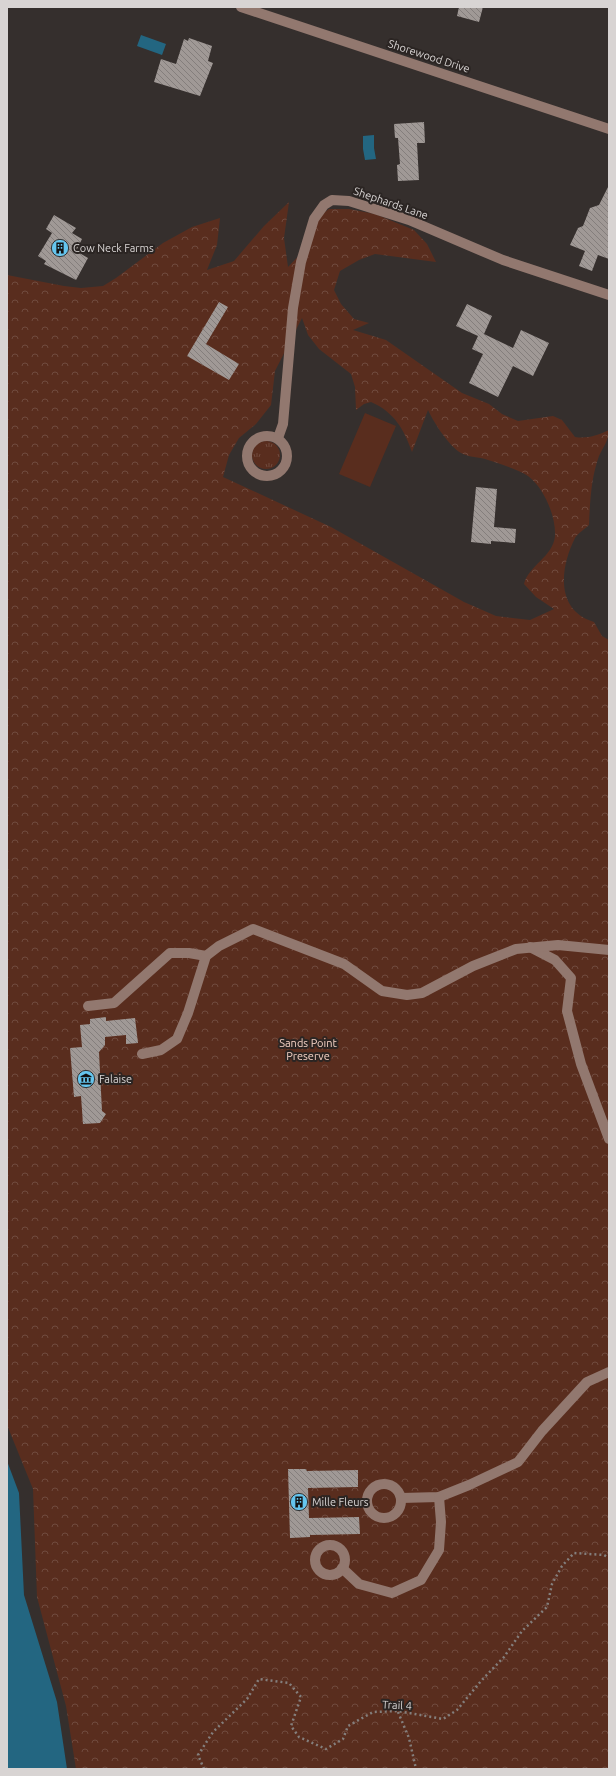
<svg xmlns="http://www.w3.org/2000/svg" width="616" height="1776" viewBox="0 0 616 1776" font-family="Ubuntu,sans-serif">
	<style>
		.grass { fill: url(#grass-tufts) }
		.forest { fill: url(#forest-crowns); fill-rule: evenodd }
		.pitch { fill: #592d1e }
		.water { fill: #236681 }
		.building { fill: url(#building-back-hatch) }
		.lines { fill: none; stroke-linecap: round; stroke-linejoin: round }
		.path { stroke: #847f7d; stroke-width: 2.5; stroke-dasharray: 2 3; stroke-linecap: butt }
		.minor { stroke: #92786f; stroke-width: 10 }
		.labels { text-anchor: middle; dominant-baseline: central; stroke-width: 4; stroke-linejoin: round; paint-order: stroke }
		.street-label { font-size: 11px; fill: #d8d4d3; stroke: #2b2523 }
		.poi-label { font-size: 11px; fill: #d8d4d3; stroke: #2b2523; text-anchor: start }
		.park-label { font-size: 11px; fill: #f3d0c3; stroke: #2b2523 }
	</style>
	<defs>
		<pattern id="grass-tufts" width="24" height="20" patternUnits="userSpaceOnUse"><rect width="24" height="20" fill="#592d1e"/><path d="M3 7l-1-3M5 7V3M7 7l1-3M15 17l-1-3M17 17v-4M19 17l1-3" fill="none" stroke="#704b3e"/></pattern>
		<pattern id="forest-crowns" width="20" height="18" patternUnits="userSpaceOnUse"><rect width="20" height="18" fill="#592d1e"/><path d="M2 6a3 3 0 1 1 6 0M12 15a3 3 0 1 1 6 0" fill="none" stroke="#704b3e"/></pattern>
		<pattern id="building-back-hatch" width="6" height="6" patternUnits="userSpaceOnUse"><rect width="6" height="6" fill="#a09996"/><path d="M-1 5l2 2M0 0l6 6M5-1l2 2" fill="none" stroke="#847e7c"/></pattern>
	</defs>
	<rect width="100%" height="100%" fill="#352f2d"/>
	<circle class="grass" cx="266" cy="455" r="14"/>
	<path class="forest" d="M289 202 284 238 288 267 311 243 318 217 329 209H349L375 214 414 230 427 244 436 262 375 254 359 260 340 271 334 290 341 304 354 319 369 323 353 330 386 340 462 393 489 404 502 414 518 421 553 416 562 420 575 437C588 439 598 435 609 430 609 440 603 447 599 456 591 478 590 502 589 525 585 529 578 533 575 538 560 568 555 610 594 622L602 636 609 640V1769H76L66 1706 37 1597 33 1489 7 1425V275L64 286 81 288 103 286 116 278 163 243 192 227 220 218 217 245 207 270 234 261 264 226ZM302 318 308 335 319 349 351 374 355 387 356 410 364 404 371 402C394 412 404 429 412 452L428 410C434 423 449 446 461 453 468 457 477 457 485 459 497 463 518 469 528 476 544 488 556 516 555 536 553 557 529 565 524 584L536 597 554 609 530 620 496 616 464 602 331 527 223 477 229 455 239 438 256 424 271 405 275 371Z"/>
	<path class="pitch" d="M365 413 396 426 370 487 339 474Z"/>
	<g class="water">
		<path d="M141 35 166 44 162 55 137 46Z"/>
		<path d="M374 135V148L376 159 365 160 363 149V136Z"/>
		<path d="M7 1461 19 1493 24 1595 57 1702 67 1769H7Z"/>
	</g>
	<g class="building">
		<path d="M459 7H483L479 22 457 16Z"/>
		<path d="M189 38 212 46 208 61 213 63 200 96 154 82 161 59 176 64 184 39 188 41Z"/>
		<path d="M424 122 425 143H417L419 180 398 181 397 165 400 164 398 138H395L394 124Z"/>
		<path d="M609 185V259L598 255 592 271 579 266 585 251 570 245 578 228 583 226 590 208 599 205Z"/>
		<path d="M54 215 76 228 72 233 82 239 76 251 88 258 76 280 44 264 46 261 38 256 52 233 46 229Z"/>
		<path d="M219 302 228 307 206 344 239 364 229 380 187 356Z"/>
		<path d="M467 304 492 316 484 334 513 348 521 330 549 343 533 376 513 366 498 397 469 383 483 354 472 349 478 336 456 326Z"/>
		<path d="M476 487 497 489 494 527 516 529 515 543 491 541V544L471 542Z"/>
		<path d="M106 1017V1021L135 1018 138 1043 126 1044V1035L105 1037V1045L99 1052 102 1111 106 1114 100 1123 83 1124 81 1096 74 1097 70 1048 82 1047 80 1025 90 1024V1019Z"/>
		<path d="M288 1469H306L307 1471 358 1470V1487L308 1488 309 1518 359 1517 360 1534 310 1535V1537L290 1538Z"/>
	</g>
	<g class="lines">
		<g class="path">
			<path d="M398 1712 409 1738 416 1769"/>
			<path d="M204 1769 198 1755 213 1732 247 1699 259 1679 289 1683 301 1697 291 1726 299 1737 326 1749 343 1739 348 1726 373 1712 398 1711 443 1719 457 1710 481 1681 504 1657 522 1631 547 1607 552 1584 562 1566 574 1553 604 1555 609 1558"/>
		</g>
		<g class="minor">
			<path d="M241 7 609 129"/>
			<circle cx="267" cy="456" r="20"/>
			<path d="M278 438 283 424 293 308 301 262 314 219 324 205 332 200 349 201 409 220 503 260 609 295"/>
			<path d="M530 947 555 960 571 978 567 1011 581 1064 609 1139"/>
			<path d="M88 1006 114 1003 170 953H189L206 956"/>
			<path d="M142 1054 161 1050 177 1039 188 1013 206 956 219 946 253 929 344 964 382 991 407 995 422 993 473 966 516 949 558 945 609 950"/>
			<circle cx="384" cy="1501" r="17"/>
			<path d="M401 1498 439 1497 469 1485 518 1462 542 1431 587 1382 609 1372"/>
			<circle cx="330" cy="1560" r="15"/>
			<path d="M342 1568 359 1584 392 1593 421 1580 439 1550 441 1522 439 1497"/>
		</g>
	</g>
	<defs>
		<symbol id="building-disc" viewBox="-11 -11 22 22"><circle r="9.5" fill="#65c5ee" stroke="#2b2523"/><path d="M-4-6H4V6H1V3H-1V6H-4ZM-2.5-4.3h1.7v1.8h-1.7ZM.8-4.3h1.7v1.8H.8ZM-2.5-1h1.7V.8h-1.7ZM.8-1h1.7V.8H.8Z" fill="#111"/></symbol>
		<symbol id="museum-disc" viewBox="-11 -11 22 22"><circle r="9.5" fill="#65c5ee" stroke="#2b2523"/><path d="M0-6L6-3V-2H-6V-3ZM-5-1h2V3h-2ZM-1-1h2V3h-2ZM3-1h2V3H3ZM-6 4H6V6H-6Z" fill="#111"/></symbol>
	</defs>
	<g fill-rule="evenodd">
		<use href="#building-disc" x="50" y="238" width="20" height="20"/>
		<use href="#museum-disc" x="76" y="1069" width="20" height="20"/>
		<use href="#building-disc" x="289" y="1492" width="20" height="20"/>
	</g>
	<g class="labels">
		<g class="street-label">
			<text transform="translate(429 56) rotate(18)">Shorewood Drive</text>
			<text transform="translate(391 203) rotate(19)">Shephards Lane</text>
			<text transform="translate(397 1705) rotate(3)">Trail 4</text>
		</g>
		<g class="poi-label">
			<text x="73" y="248">Cow Neck Farms</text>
			<text x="99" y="1079">Falaise</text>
			<text x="312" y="1502">Mille Fleurs</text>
		</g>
		<g class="park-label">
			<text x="308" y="1043">Sands Point<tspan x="308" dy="13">Preserve</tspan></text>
		</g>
	</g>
	<rect width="616" height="1776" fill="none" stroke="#d8d4d3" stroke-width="16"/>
</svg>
